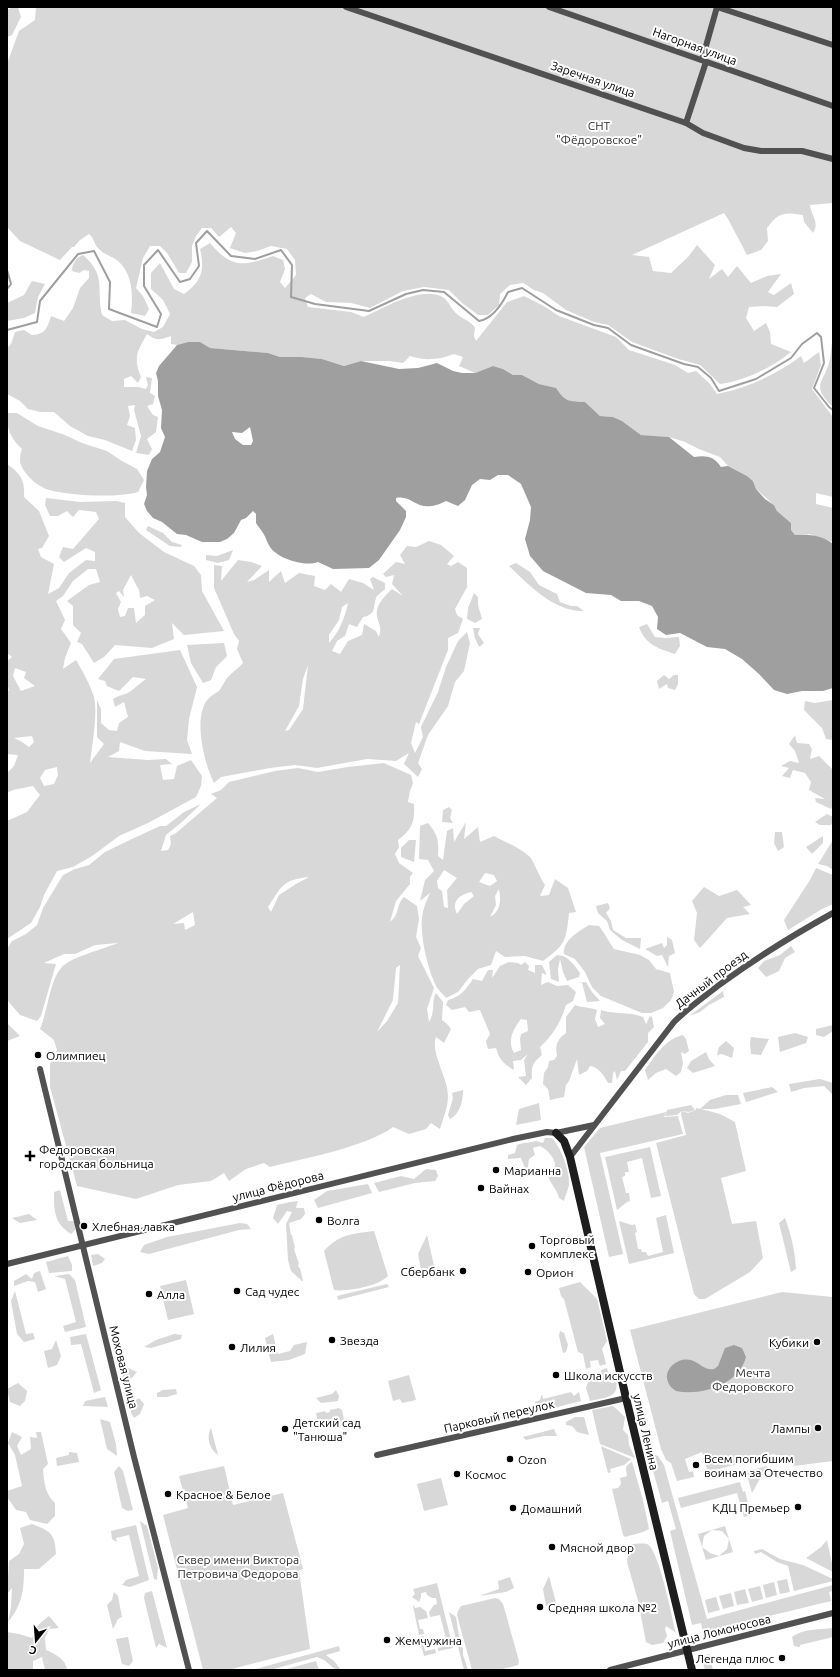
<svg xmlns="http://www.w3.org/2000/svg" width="840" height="1677" viewBox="0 0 840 1677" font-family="Ubuntu,sans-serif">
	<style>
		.green { fill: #d8d8d8; fill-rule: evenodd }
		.water { fill: #9f9f9f; fill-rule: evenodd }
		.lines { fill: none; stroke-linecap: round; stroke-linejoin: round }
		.stream { stroke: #9f9f9f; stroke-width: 2 }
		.street { stroke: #515151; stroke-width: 6 }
		.secondary { stroke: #1e1e1e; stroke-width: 8 }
		.poi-dot { fill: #000; stroke: #fff; stroke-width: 1.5 }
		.labels { text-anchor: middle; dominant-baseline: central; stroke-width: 4; stroke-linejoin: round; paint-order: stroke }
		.street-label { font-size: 12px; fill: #000; stroke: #fff }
		.park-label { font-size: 12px; fill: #2f2f2f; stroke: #fff }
		.poi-label { font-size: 12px; fill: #000; stroke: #fff; text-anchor: start }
	</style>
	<rect width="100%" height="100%" fill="#fff"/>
	<g class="green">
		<path d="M13 7H18L21 17 12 35 7 37V10Z"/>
		<path d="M36 7H833V203L810 205C811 216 820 222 813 233L804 222 803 215C784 212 779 212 767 228L768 241 761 250 747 255 728 219 724 213 632 255 649 257 653 271 671 273 688 257 697 245 715 265 709 279 722 269 728 277 737 266 751 283 767 276 781 274 768 292 774 295 791 283 794 294 777 307 763 306 749 307 746 318 754 331 766 323 770 332 771 344 791 352C773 367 743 382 720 384L700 365 678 359 632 342 608 325 594 322 566 310 543 293 534 290 523 283 510 285 500 294 499 305 488 315H478L461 302 449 290 424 287 403 291 370 308 351 303 326 302 311 294 305 298 308 307 351 312 364 317C383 308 424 284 444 298 450 303 452 311 458 315 465 320 468 320 475 327L474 336 476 341 507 302 524 296 542 305 559 316 616 337 629 350 675 365 688 373 696 371 710 384 717 394C747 388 776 375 801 356L804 363 819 352 821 365 812 389 833 417V497L816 493V504L833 508V542L809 534 795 535 791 530V523L777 511 774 505 756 489 753 481 747 476 728 466 720 457 699 449 685 442 669 437 641 435 622 421 613 417 600 416 585 402C569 401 565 402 555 388L539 384 522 375H513L503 369 493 366 475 373 459 366 463 357 454 354C437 360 427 361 410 356L403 363 390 361H361L344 366 322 359 302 357H280L268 353 210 348 199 342H188L177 345 171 344V336C160 340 156 341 147 334 137 352 133 357 141 377L138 383 131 376 124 379V387H138L146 389 148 385 146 377 152 378 150 393 155 396 153 404 147 406 153 415 158 417 156 432 147 439 152 449 149 455 136 453 141 436 134 410 135 405 128 406 130 416 127 425 135 428 136 440 132 451 105 440 88 436 70 426 54 412H40L28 409 20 401 7 394V348L11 344 15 332 24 330 32 335C46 334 47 328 51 316L64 321 73 308 80 288 89 278V271L84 270 79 273 72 271C72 263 76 258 83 255 107 276 96 288 102 315L112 321 125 320 142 329 154 332 163 327 170 314 163 300 151 289V273L160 263 174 289 184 294C202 281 205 270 200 249L210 243C232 269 243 266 273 256L283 260 285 269 280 282 285 288 296 275 295 260 287 249 271 246 257 251 245 253 230 248 236 233 231 227 219 237 211 228H202L196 236 192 246V262L186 273H179L167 253 160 246H150L143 258 136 288 143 296 149 309 145 316 131 313C133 296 133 274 118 261 112 256 102 254 97 247 94 243 94 238 89 234L80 240 74 247H72L60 260 20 241 7 227V64L19 31 35 20Z"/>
		<path d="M32 281 45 284 38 297 35 313 24 318 7 321V303L24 295Z"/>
		<path d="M833 342V407C809 384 825 383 830 359 831 354 831 348 832 343Z"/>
		<path d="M7 413H17L38 426 65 435 82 443 107 451 122 461 137 469 144 480 138 492C116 498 72 496 49 490 39 487 31 480 25 472 19 465 19 457 22 449 10 437 7 430 7 413Z"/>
		<path d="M7 464C21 474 25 480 24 497L39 511 49 536 42 548 38 549 41 557 54 564 48 594 59 588 69 573 86 560 95 561V552L86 548 64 562 59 557 63 547 73 549 99 519 96 512 79 510 73 517 67 511 58 516H50L45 505 46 498 80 502 116 501 125 503V517L139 533 164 552 194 566 201 575 202 591 224 631 184 635 172 623 174 639 152 648 115 645 104 657 94 663 82 644 77 642 81 633 73 625V606L67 601 89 585 100 582 96 569H88L73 581 63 596 56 601 65 620 61 629 71 643 65 658 63 669 76 660C83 672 90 684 94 697 98 714 92 745 90 763L104 744 97 737V700L101 709V723L109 730 117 731 119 723 128 717 124 702 115 707 113 699C118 695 126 695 131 691 136 687 140 683 146 679L133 677 119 691 107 686 105 681 98 679 114 659 180 650 197 687 189 719 187 740 192 754 145 751 120 742 119 751 108 757 148 760 166 759 172 764 160 765 163 780 174 779 177 766 191 760 202 776 201 786 196 797 148 823 119 836 92 856 73 867 57 871 44 895 40 907 31 923 7 939V821L27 812 40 795 33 786 13 790 7 793V773L14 766 18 755 7 754V690L9 691 7 682V661L12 657 7 653ZM131 575 139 590 140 598 147 596 155 600 145 606V615L136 623 134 608H128L125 616 120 617 118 609 121 602 116 593 119 591 124 597 123 590ZM15 668 26 672 24 678 35 686 21 691 13 676ZM32 736 34 742 29 747 22 742 14 738ZM57 767 58 775 54 784 44 786 40 778 45 770Z"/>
		<path d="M148 526 163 533 172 542 182 545 181 547 170 546 146 530Z"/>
		<path d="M429 541 441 545 454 556 447 564 451 566 458 562 467 568V587L455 609 457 615 463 619 458 633 448 638V650L419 724 416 722 411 743 415 753 423 737 421 727 438 692 446 667 458 641 467 632 470 643 464 671 455 682 448 706 428 735 418 763 422 769 418 777 404 764 409 753 396 761 367 759 317 768 295 765 270 768 221 777 214 783C204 763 192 715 209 698 212 695 216 693 219 691 222 687 224 682 227 678 232 672 238 669 243 663L237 649 239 641 234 634 214 588V565L222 566 221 581 238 560 251 562 262 566 247 582 254 580 269 570V582L281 571 285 583 299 573 315 576 314 586 325 590 331 584 341 592 349 579 363 583 374 590 370 579 373 577 385 583V589C383 591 379 594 377 596 372 606 378 614 363 617L357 627 349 624 345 636 337 641 332 651 340 654 348 641 362 635 364 624 376 631 379 637C382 625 379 627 377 616 375 605 385 596 392 589L403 596 392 584 394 575 386 577 383 574 396 562 405 564 400 555 407 546 416 547ZM348 603C345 618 339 632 329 643V635L339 620 342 607ZM308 665 303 709 289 730 285 731 299 706 303 679Z"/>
		<path d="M233 550 229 560 218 563 206 560V555L217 556Z"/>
		<path d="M516 563 530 572 539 585 557 594 560 602 571 606H577L584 611C554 612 529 585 509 566Z"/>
		<path d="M474 593 478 597V605L482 619 475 623 467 619 468 608Z"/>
		<path d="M647 624 655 637 665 638 679 637 680 646 675 654C657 648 646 645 639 627Z"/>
		<path d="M473 628H480L478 634 484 643 479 647 475 638Z"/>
		<path d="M224 643 227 656 216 667 211 680 203 683 191 663 187 645Z"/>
		<path d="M664 675 669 679 674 675H678V684L675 690 668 688 667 684 659 689 657 681Z"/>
		<path d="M833 700V740L826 739 822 728 804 710 805 701 815 703Z"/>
		<path d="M795 735 797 743 809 744 812 749 810 759 819 756 833 770V806L831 809 816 802 815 798 825 799 809 790 811 782 805 773 793 770 790 778 782 776 789 768 781 766 790 761 799 763 795 751 789 744Z"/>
		<path d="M384 763 411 775 413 783 410 791 408 802 414 804C415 823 412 829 398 840L399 847 395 854 399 863 413 873 410 877V884L396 901 390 922C401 913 395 906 404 897L417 906 419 919 416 937 421 948 418 956 434 988 427 1009 429 1022C436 1011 431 1001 436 993L443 1002 442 1020 448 1025 451 1029 444 1043 436 1037C430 1053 448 1077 448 1096 448 1107 443 1119 440 1129L431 1123 426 1129 409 1134 393 1127C366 1147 305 1158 270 1167L264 1163 246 1169 229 1181 224 1173 211 1181 178 1185 136 1199 77 1186 50 1087V1064L57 1050 54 1040 40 1029C48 1011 49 982 61 968 70 957 104 949 118 943L95 945 75 954H64L44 963 56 964 41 1016 37 1021 20 1015 7 1000V949L12 941 26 934 37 925 43 908 63 875 75 869 89 865 105 852 132 839 160 826H166L184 812 201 804 182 822 166 835 161 851 168 850 171 844 170 836 176 833 217 798 211 794 221 790 229 782 275 771 298 768 318 772 348 767ZM309 877 296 884 279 895 271 912 268 907C282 886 282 880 309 877ZM193 912 195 925 185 930 184 923 173 924ZM400 965 398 1003 387 1021 377 1032 393 1000 396 968Z"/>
		<path d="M449 807 452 810 450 818 453 823 442 822 443 810Z"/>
		<path d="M827 814 833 817V822L831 825H820L815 822Z"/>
		<path d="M466 822 464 839 478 827 480 842 494 836C505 842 521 848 530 857 534 862 540 878 545 885L540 896 549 895 555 879 568 888 576 912 569 913C566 941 566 944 543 961L525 956 505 957 496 951 491 965 478 969 468 979 458 992 446 998C444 995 440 992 438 989 428 973 420 936 422 917 423 909 426 901 430 893L420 901 425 880 434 871 428 860 419 859 420 826 428 823C438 834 439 842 438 856L443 860 447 831 453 828 454 842ZM444 870 457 878 447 890 448 908 444 907 442 891 438 888 437 881ZM485 873 494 875 497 881 490 886 479 882ZM499 889C501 900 501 911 490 917L496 905 495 896ZM471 892 474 896 464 904 457 914C451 901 459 895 471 892Z"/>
		<path d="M775 832H782L784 847 778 851 774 843Z"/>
		<path d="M823 836V843L812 854 806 847Z"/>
		<path d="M409 840H416L414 862 401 857V848Z"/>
		<path d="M833 840V870L827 866 818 864Z"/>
		<path d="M816 868 833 875V904L822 909 788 930 784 920 810 880Z"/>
		<path d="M704 887 719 896 737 890 751 905 743 907 750 914 727 918 700 948 694 940 697 913 692 901Z"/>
		<path d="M608 903 610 908 606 913 611 921 613 930 626 938H641L640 949 622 940 610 930 607 921 598 913 596 906Z"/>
		<path d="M589 925 599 926C605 933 608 941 614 949L640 955 649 960 656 969 670 973 674 992 671 1000 663 1008 651 1013H642L601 996 592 987 585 972 575 959 564 954C562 941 579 931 589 925Z"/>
		<path d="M667 937 672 940 675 953 669 956 668 967 662 955 657 956 645 949 662 943 664 948 667 945Z"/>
		<path d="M791 946 795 952 785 958 779 971 766 977 758 968 764 961 780 955Z"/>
		<path d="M557 955C568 955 575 966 580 973L579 977 567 981 563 972 560 959 558 969 559 982 551 979 549 962Z"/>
		<path d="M509 962 518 963 521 965 525 962 529 966 528 970 535 973V965H542L547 975 542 973 541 985 548 982 557 986 568 985 576 992 573 1001 566 1005C561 1022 553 1035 540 1047L542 1055C533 1063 531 1065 532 1078L526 1085 518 1077 526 1076 524 1060 528 1054 521 1060 513 1061 514 1070C504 1064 499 1060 496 1048L488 1049 486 1041 490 1034 480 1010 469 1012 465 1007 452 1010 446 1005 448 1000C461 997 466 989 473 979L482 981 488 970H493L492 978 500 966ZM521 1019 527 1020 528 1031 521 1034 520 1039 521 1050 514 1053C507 1041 513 1029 521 1019Z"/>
		<path d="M586 982 592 992 600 1001 587 1002 582 983H577Z"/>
		<path d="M723 991 724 997 709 1005 700 1012 689 1016Z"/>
		<path d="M575 1005C583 1008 590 1007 597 1010L595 1019 598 1027 605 1024 600 1018 601 1010C615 1015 628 1011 643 1017L646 1024 650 1016 652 1017 654 1027 648 1033V1042L625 1071H621L617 1080 615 1071 613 1073 612 1083H608C604 1076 599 1067 590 1066L587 1071 579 1075 577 1059 569 1081 566 1085 564 1097 550 1100 548 1089 543 1084 544 1073 548 1067 549 1061 554 1060 557 1056C555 1046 557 1039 566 1033V1017Z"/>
		<path d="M7 1023 20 1036 7 1041Z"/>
		<path d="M833 1025V1031L824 1037 816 1035V1029Z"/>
		<path d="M795 1033 808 1037 806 1043 780 1052 778 1037Z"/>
		<path d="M683 1035 686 1039 689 1051 685 1054 681 1052 683 1063 681 1072 676 1076 666 1069 656 1073 648 1080 645 1070C655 1056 665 1039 683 1035Z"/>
		<path d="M751 1037 769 1039 761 1055 751 1054 750 1043Z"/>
		<path d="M726 1041 734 1048 732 1058 722 1054 717 1055 719 1047Z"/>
		<path d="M706 1052 709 1059 715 1066 693 1073 687 1068 691 1061Z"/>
		<path d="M820 1079 833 1083V1095L824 1086 804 1088 791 1092 789 1084Z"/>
		<path d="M772 1087 778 1092 746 1102 743 1093Z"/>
		<path d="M463 1090C463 1101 460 1114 450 1119L448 1115 453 1098 452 1093Z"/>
		<path d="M726 1095H738L741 1104 715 1109H701L720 1114 735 1122 746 1171 721 1178 732 1224 756 1221 763 1258 750 1272 705 1299H699L694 1294 656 1143 686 1135 681 1114 682 1111 688 1113 696 1110V1108L700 1109 710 1100Z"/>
		<path d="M539 1103 541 1120 516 1125 519 1109Z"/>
		<path d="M691 1105 695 1110 689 1112 682 1111 677 1115 665 1116 667 1110Z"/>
		<path d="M666 1112 664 1117 678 1116 683 1134 600 1153 623 1254 609 1257 584 1147 600 1128Z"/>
		<path d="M545 1138H552C561 1148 570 1171 569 1185 568 1190 565 1196 564 1201L559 1198C557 1189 551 1185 548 1176 550 1173 554 1169 555 1166 556 1158 546 1149 540 1146L533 1148 535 1155 529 1159 527 1173 521 1158 508 1159V1155L515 1153 517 1145C524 1142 530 1143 536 1141L543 1143Z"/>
		<path d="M650 1147 661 1196 651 1198 642 1158 627 1162 629 1172H625V1176L622 1177 626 1193H629L630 1201 627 1202 617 1210 605 1157Z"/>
		<path d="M426 1169 436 1170 438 1176 435 1181 415 1183 379 1192 374 1183 401 1176 414 1179Z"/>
		<path d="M368 1184 372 1193 318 1208 314 1200 327 1191Z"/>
		<path d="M60 1190 68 1221H76L75 1230 71 1234C54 1223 54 1211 54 1192Z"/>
		<path d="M298 1201 296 1208H304L305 1214 301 1219 289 1223 291 1235H292L295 1248 294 1249 299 1264 298 1265 299 1268H300L303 1281H302L291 1271 288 1260 286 1224 292 1212 287 1211 278 1224 273 1218 277 1205 290 1202Z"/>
		<path d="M29 1214 37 1220 20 1223 12 1218Z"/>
		<path d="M666 1215 674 1253 629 1264 619 1221 632 1225 635 1224 637 1232 635 1233 638 1249H641L642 1252H646L648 1256 663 1252 656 1218Z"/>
		<path d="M785 1218C791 1234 795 1251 796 1269L791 1272 779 1223Z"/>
		<path d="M240 1223 247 1224 251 1229 239 1230 149 1254 140 1252 144 1245 167 1237Z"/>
		<path d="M374 1231 388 1276C379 1286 347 1292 334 1290L324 1251C339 1234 352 1234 374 1231Z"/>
		<path d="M427 1235 435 1270 422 1275 418 1254Z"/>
		<path d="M98 1254 105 1259 102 1263 93 1266 91 1255Z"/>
		<path d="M68 1256 72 1265V1271L49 1273 46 1262Z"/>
		<path d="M40 1271 46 1289 38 1292 35 1282 28 1281 14 1286V1281L26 1274 32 1279 34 1273Z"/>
		<path d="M69 1274 75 1280 86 1327 65 1332 63 1326 76 1322 65 1279 54 1276Z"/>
		<path d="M186 1280 194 1314 168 1320 160 1286Z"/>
		<path d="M580 1282 597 1299 607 1341 602 1349 606 1364 600 1366 598 1360 590 1361 591 1367 586 1369 583 1354 578 1352 564 1299 561 1296 559 1288Z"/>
		<path d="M387 1284 389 1287 338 1300 337 1296Z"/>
		<path d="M15 1291 26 1334 33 1333 35 1339 24 1342 17 1334 11 1301Z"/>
		<path d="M782 1292 833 1297V1461L794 1466 774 1454 708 1472 702 1452 685 1459 689 1472 693 1471 694 1477 677 1481 671 1463 666 1460 661 1449 630 1330Z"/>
		<path d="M560 1331 564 1333 568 1345 566 1352 563 1353 559 1336Z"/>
		<path d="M86 1334 101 1390 94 1393 81 1344 71 1345 70 1337Z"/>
		<path d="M174 1334 182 1335 181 1339 151 1348 144 1347 156 1340Z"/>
		<path d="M273 1334 278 1354 290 1351 294 1345 307 1342 305 1354 289 1360 271 1362 265 1338Z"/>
		<path d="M56 1340 61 1356 57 1365 48 1368 44 1351 52 1349Z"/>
		<path d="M124 1366 137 1372 132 1378 122 1379Z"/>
		<path d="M607 1368 611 1383 616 1382C620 1398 602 1398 590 1401L586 1388 589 1380 587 1373 592 1372 594 1379 602 1378 601 1370Z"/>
		<path d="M409 1375 416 1400 402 1403 400 1399 393 1401 388 1381Z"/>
		<path d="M18 1383 27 1391 25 1401 20 1406 10 1402 7 1389Z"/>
		<path d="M176 1389 177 1394 167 1397H157V1393L163 1390Z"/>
		<path d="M336 1390 339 1396 338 1401 321 1403 316 1398 332 1394Z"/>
		<path d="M571 1392 574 1396 579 1392 581 1401 546 1410 542 1409 537 1412 535 1402 540 1400 542 1394 543 1399Z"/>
		<path d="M105 1397 108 1407 83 1406 85 1401Z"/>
		<path d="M139 1398 144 1404 140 1414 134 1418 131 1413V1403Z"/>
		<path d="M613 1406 625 1417 623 1430 628 1435 629 1445 635 1458 600 1444 592 1410Z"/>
		<path d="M339 1408 342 1410 344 1420 338 1422 337 1419 318 1423 316 1413 325 1411 326 1413 330 1412V1410Z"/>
		<path d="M575 1417H584L589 1435 577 1432 572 1426 566 1425V1422Z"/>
		<path d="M100 1419 110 1422 116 1444 117 1456 107 1449Z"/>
		<path d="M211 1428 218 1455C209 1449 206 1437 211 1428Z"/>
		<path d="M554 1429 557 1436H544L526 1440 523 1437Z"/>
		<path d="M12 1432 22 1437 17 1446 21 1455 31 1449 30 1437 37 1438 36 1432H41L48 1464 43 1469C44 1482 45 1494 55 1503V1516L47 1524 30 1520 26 1512 16 1510 7 1497V1491L22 1486 15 1455 8 1443Z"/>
		<path d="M601 1446 631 1459 624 1465 610 1469 611 1472 608 1473Z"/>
		<path d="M69 1452 77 1453 79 1462 57 1466 56 1458 69 1455Z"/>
		<path d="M650 1453 658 1456 664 1465 707 1619 833 1585V1591L829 1592 831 1601 703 1632 701 1623 692 1625 670 1531 676 1529 668 1501 662 1503 649 1456Z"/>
		<path d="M632 1462 643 1500 649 1529 643 1532 625 1537 623 1535 612 1489 618 1488 621 1484 620 1478 627 1476C626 1469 624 1466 632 1462Z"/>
		<path d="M119 1466 123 1471 133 1510 128 1511 122 1508 114 1472Z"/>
		<path d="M224 1466 233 1505 283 1493 303 1569 299 1570 310 1649 228 1670H203L163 1515 188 1508 179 1476Z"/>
		<path d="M767 1466 752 1493 746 1472Z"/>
		<path d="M441 1478 448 1505 424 1511 417 1484Z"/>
		<path d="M740 1482 743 1492 745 1491 751 1515 744 1517 737 1493 681 1508 678 1498Z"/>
		<path d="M140 1521 147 1526 158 1568 157 1580 154 1579Z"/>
		<path d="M32 1524C51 1531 55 1534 56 1554L39 1569H24C24 1591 22 1605 8 1622L11 1607 12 1588 7 1594 9 1561 19 1554 24 1544 20 1528Z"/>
		<path d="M136 1525 149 1580 130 1587 122 1585 126 1580 139 1576 129 1535 116 1538 117 1542 112 1539 111 1531Z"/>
		<path d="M725 1526 733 1552 706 1560 698 1534ZM712 1530 722 1531 729 1539 727 1549 719 1556 710 1553 702 1547 704 1536Z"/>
		<path d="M827 1540 833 1568V1572L806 1558 821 1547Z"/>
		<path d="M631 1544C636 1544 643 1543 647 1544 659 1549 672 1618 676 1633L666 1626 665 1629 667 1636 663 1643 652 1645 646 1642 640 1611 645 1612 639 1604 627 1562 628 1554 624 1547Z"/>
		<path d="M762 1549 780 1559 803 1565 833 1579V1581L794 1591 788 1566 777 1562 761 1552 755 1554 754 1551Z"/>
		<path d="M549 1576 556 1603 546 1606 543 1589Z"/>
		<path d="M510 1577 514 1588 506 1592 479 1596 499 1589 498 1581Z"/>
		<path d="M787 1579 790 1592 780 1594 777 1581Z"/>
		<path d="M774 1582 777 1595 766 1598 763 1585Z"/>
		<path d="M437 1583 453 1648 438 1651V1648L448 1646 440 1615 430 1617 429 1612 434 1605 437 1604 436 1598H432L427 1595 426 1592 421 1593V1597L419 1602 412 1597 415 1594 413 1589Z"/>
		<path d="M760 1586 763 1599 752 1602 748 1589Z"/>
		<path d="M745 1589 749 1603 737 1605 734 1592Z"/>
		<path d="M152 1591 167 1648 159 1644 156 1648 144 1598 145 1593Z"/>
		<path d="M114 1592 118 1596 122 1617 118 1619 113 1629 107 1605 112 1600Z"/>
		<path d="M731 1593 734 1606 723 1609 719 1596Z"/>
		<path d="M716 1597 720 1610 708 1613 705 1600Z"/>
		<path d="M495 1598 499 1599 503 1604 519 1661 518 1665 499 1670H472L457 1615 458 1611 461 1606Z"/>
		<path d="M414 1605 415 1608 420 1607 426 1611 428 1618 418 1620 420 1629H423L424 1634 419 1635 413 1606Z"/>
		<path d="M449 1612 456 1617 460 1643 459 1645 463 1648V1655L468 1670H464Z"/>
		<path d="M49 1616 59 1628 49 1629 45 1638 46 1650C55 1654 66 1659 67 1670H45L42 1657 33 1661V1670H7V1632L19 1634 32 1638 38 1625Z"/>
		<path d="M833 1628V1637L800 1645V1647L794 1646 792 1637C805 1628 818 1630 833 1628Z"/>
		<path d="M424 1636 425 1640 423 1641 425 1651 435 1649 436 1653 424 1656 419 1637Z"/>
		<path d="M128 1637 133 1661 129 1666 122 1664 116 1639Z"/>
		<path d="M339 1646 340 1651 326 1655 334 1661 341 1670H336L324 1660 317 1657 270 1670H252Z"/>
		<path d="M709 1654 713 1670H705L701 1657Z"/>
		<path d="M316 1661 319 1670H283Z"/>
	</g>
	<g class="water">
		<path d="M188 342H200L210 348 268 353 280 357H302L322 359 344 366 361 361 399 369 418 368 437 363 453 371 462 373H475L493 366 503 369 513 375H522L539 384 556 388C565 402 569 401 585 402L600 416 613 417 622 421 641 435 669 437 694 457C706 455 714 456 721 467L728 466 747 476 753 481 756 489 765 499 774 505 777 511 791 523V530L795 535C809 534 822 535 833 544V688L823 691H802L787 694 774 690 759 674 742 659 725 649 707 647 680 633 666 635 657 629 658 617 652 606 639 601H621L611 595 586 593 543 571 530 556 525 539 530 520 531 507 521 484 508 475H498L490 480 480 479 472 485 465 500 458 506 446 501C417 516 414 494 396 498V501L406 511V517L400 530 379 560 369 568 333 569 318 562C305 567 278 559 270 547 267 543 266 537 263 533 261 530 258 526 256 523V514L253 511 246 518 241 520 234 533 227 539 220 542H202L186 535 177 534 162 522 153 518 147 511 144 504 147 495 146 487 147 471 152 459 160 452 165 437 161 428 162 410 158 396V381L156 373 159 366 177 345ZM250 427 253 441 251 445H243L235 439 232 432 242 433Z"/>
		<path d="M734 1345 742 1348 746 1357C739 1385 701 1396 676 1391 671 1388 668 1384 667 1378 666 1366 680 1357 691 1360 700 1363 705 1371 714 1369L718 1366 725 1348Z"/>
	</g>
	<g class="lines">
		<g class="stream">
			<path d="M7 270 11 284 7 289"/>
			<path d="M7 330 37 322 40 301 78 254 94 251 110 282 109 309 157 327 161 314 144 286V265L158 250 180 282 190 279 199 266 196 243 207 231 231 256 255 259 281 250 292 265 291 297 315 304 369 311 406 294 423 290 444 292 479 321C492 319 502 304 508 292L522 288 556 310 594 325 608 328 631 345 684 364 698 367 711 378 719 391 756 379 791 358 802 344 817 333 821 337 824 363 814 388 829 407 833 410"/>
		</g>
		<g class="street">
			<path d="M346 7 686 123 703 133 744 148 761 151H802L833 159"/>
			<path d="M549 7 833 106"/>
			<path d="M717 7 833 45"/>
			<path d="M702 60 717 7"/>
			<path d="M686 123 706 62"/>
			<path d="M40 1069 134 1457 189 1670"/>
			<path d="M570 1157 674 1022C688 1008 704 997 719 985 756 958 793 935 833 913"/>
			<path d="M7 1264 513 1139 547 1132 556 1133 594 1125"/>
			<path d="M377 1455 626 1398"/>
			<path d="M610 1670 833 1613"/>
		</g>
		<path class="secondary" d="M556 1133 564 1141 570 1157 626 1398 692 1670"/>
	</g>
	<g class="poi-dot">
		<circle cx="38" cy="1055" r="4"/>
		<path d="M28 1150h4v4h4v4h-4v4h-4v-4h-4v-4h4z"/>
		<circle cx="496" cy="1170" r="4"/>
		<circle cx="481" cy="1188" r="4"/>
		<circle cx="319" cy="1220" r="4"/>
		<circle cx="84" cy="1226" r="4"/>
		<circle cx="532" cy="1246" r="4"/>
		<circle cx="463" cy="1271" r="4"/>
		<circle cx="528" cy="1272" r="4"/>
		<circle cx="237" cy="1291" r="4"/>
		<circle cx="149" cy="1294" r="4"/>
		<circle cx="332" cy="1340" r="4"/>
		<circle cx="817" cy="1342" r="4"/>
		<circle cx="232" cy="1347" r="4"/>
		<circle cx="556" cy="1375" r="4"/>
		<circle cx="818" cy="1428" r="4"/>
		<circle cx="285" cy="1429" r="4"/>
		<circle cx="510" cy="1459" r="4"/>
		<circle cx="696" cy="1465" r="4"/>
		<circle cx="457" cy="1474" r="4"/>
		<circle cx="168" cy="1494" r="4"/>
		<circle cx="798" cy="1507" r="4"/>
		<circle cx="513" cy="1508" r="4"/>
		<circle cx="552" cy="1547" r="4"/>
		<circle cx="540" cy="1607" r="4"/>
		<circle cx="387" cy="1640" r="4"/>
		<circle cx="782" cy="1658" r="4"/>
	</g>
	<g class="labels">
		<g class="street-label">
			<text transform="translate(695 46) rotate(20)">Нагорная улица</text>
			<text transform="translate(593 79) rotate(19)">Заречная улица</text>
			<text transform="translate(711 979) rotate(-37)">Дачный проезд</text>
			<text transform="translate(278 1186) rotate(-14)">улица Фёдорова</text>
			<text transform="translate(124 1367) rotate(76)">Моховая улица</text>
			<text transform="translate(499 1416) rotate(-13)">Парковый переулок</text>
			<text transform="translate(646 1432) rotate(77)">улица Ленина</text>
			<text transform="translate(719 1631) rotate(-14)">улица Ломоносова</text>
		</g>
		<g class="park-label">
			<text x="599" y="125">СНТ<tspan x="599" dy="14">"Фёдоровское"</tspan></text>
			<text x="753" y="1372">Мечта<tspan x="753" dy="14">Федоровского</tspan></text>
			<text x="238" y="1559">Сквер имени Виктора<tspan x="238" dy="14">Петровича Федорова</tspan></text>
		</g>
		<g class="poi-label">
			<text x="46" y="1055">Олимпиец</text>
			<text x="39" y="1149">Федоровская<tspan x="39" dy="14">городская больница</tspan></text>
			<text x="504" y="1170">Марианна</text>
			<text x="489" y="1188">Вайнах</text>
			<text x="327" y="1220">Волга</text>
			<text x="92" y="1226">Хлебная лавка</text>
			<text x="540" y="1239">Торговый<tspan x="540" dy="14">комплекс</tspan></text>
			<text x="455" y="1271" text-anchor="end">Сбербанк</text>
			<text x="536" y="1272">Орион</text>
			<text x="245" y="1291">Сад чудес</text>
			<text x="157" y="1294">Алла</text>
			<text x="340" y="1340">Звезда</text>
			<text x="809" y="1342" text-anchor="end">Кубики</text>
			<text x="240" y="1347">Лилия</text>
			<text x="564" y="1375">Школа искусств</text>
			<text x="293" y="1422">Детский сад<tspan x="293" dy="14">"Танюша"</tspan></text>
			<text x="810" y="1428" text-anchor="end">Лампы</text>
			<text x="704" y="1458">Всем погибшим<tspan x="704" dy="14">воинам за Отечество</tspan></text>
			<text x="518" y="1459">Ozon</text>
			<text x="465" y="1474">Космос</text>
			<text x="176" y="1494">Красное &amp; Белое</text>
			<text x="790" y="1507" text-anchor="end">КДЦ Премьер</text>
			<text x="521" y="1508">Домашний</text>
			<text x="560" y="1547">Мясной двор</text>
			<text x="548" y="1607">Средняя школа №2</text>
			<text x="395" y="1640">Жемчужина</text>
			<text x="774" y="1658" text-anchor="end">Легенда плюс</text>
		</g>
	</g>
	<rect width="840" height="1677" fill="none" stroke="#000000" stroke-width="16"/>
	<g transform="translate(36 1641) rotate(197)" stroke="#ffffff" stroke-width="3" paint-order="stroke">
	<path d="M0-3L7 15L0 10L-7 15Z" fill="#000000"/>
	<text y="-6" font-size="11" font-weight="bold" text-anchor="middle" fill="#000000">С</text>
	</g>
</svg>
